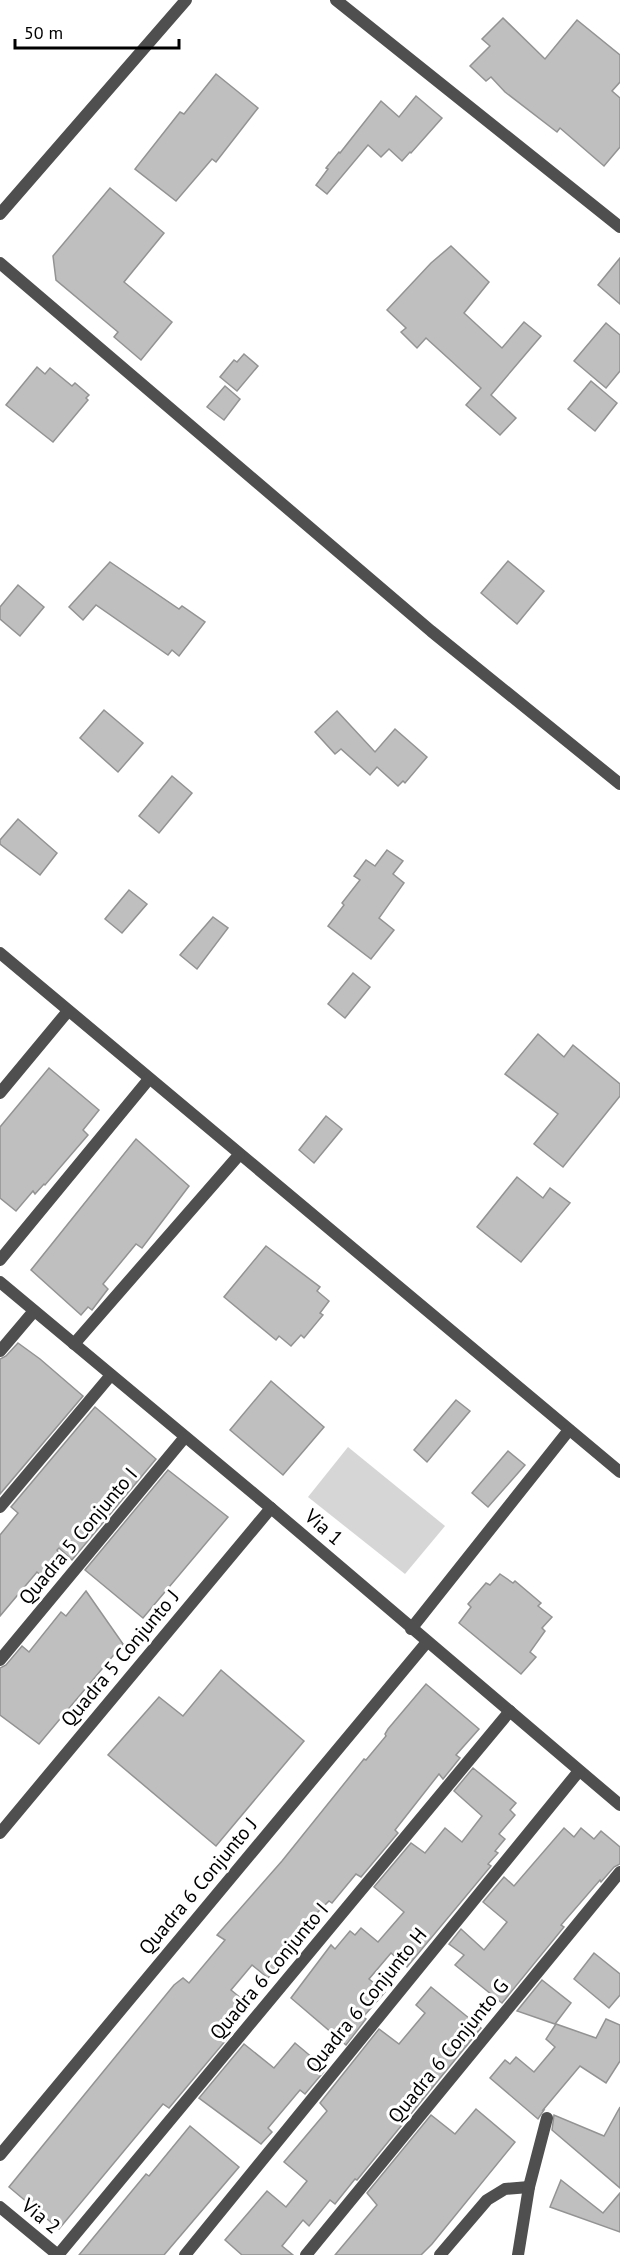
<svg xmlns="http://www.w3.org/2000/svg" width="620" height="2255" viewBox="0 0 620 2255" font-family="'PT Sans',sans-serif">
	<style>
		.green { fill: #d6d6d6 }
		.building { fill: #bfbfbf; stroke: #939393; stroke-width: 1.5 }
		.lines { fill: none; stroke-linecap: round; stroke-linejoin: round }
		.minor { stroke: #4f4f4f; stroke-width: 12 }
		.labels { text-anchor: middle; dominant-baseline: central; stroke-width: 6; stroke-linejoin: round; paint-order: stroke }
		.street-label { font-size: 20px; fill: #000; stroke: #fff }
	</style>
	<rect width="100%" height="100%" fill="#fff"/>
	<path class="green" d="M348 1447 445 1526 405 1574 308 1497Z"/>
	<g class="building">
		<path d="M503 18 545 59 577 20 620 55V82L612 91 620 98V147L604 166 560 128 557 132 505 92 491 77 486 81 470 66 490 46 482 39Z"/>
		<path d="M216 74 258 108 216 162 212 159 176 201 135 169 180 112 184 114Z"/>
		<path d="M416 96 442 118 411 153 410 152 402 161 389 149 381 157 368 145 327 194 316 185 328 169 326 168 339 152 340 153 381 101 399 117Z"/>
		<path d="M110 188 164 233 124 282 172 322 141 360 114 337 118 332 56 280 53 256Z"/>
		<path d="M451 246 489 282 464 313 502 348 524 322 541 336 491 395 516 418 500 435 466 405 481 388 426 338 417 348 401 332 406 328 387 310 431 263Z"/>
		<path d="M620 258V304L598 285Z"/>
		<path d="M606 323 620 335V371L606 388 574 361Z"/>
		<path d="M244 354 258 366 237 391 220 377 234 360 237 362Z"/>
		<path d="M37 367 45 374 50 368 72 386 75 383 89 395 86 398 88 400 53 442 6 405Z"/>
		<path d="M591 381 617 403 595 431 568 409Z"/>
		<path d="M225 386 240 399 224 420 207 407Z"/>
		<path d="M508 561 544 591 517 624 481 593Z"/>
		<path d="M110 562 179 609 182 606 205 622 179 656 172 650 168 655 96 605 83 620 69 607Z"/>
		<path d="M18 585 44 607 20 636 0 619V607Z"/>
		<path d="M104 710 143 743 118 772 80 738Z"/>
		<path d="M337 711 375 752 395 729 427 757 405 783 403 781 398 786 377 767 370 775 341 749 335 754 315 732Z"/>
		<path d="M172 776 192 793 159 833 139 816Z"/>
		<path d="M18 819 57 853 40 875 0 844V840Z"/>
		<path d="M387 850 403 861 393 874 404 883 379 918 394 930 371 959 328 926 344 905 342 903 360 880 354 876 366 860 375 866Z"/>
		<path d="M129 890 147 904 122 933 105 919Z"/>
		<path d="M213 917 228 928 197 969 180 955Z"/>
		<path d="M353 973 370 987 345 1018 328 1004Z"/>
		<path d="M538 1034 564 1057 573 1045 620 1084V1096L563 1167 534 1144 558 1114 505 1074Z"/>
		<path d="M49 1068 99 1110 83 1130 88 1135 45 1185 44 1184 35 1194 33 1191 16 1211 0 1198V1127Z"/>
		<path d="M326 1116 342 1129 314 1163 299 1150Z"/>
		<path d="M136 1139 189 1186 142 1248 136 1244 103 1284 108 1289 92 1310 88 1307 81 1315 31 1270Z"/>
		<path d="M517 1177 543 1198 550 1188 570 1203 521 1262 477 1227Z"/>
		<path d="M266 1246 320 1287 317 1291 329 1301 320 1313 323 1315 304 1338 301 1335 291 1346 279 1336 276 1340 224 1297Z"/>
		<path d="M18 1343 40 1359 83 1396 0 1494V1359L6 1356Z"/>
		<path d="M271 1381 324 1427 283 1475 230 1430Z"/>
		<path d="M456 1400 470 1411 427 1462 414 1450Z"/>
		<path d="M95 1407 156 1459 72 1560 59 1548 57 1550 64 1561 47 1581 37 1572 0 1616V1535L18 1513 11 1507Z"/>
		<path d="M508 1451 525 1465 488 1507 472 1493Z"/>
		<path d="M168 1470 228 1517 143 1618 85 1570Z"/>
		<path d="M500 1574 513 1583 515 1581 541 1603 538 1606 552 1617 542 1628 545 1631 530 1652 536 1657 521 1674 459 1623 471 1607 468 1604 486 1583 490 1585Z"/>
		<path d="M86 1591 123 1644 39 1744 0 1715V1668L6 1665 22 1646 29 1652 61 1612 66 1616Z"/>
		<path d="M221 1670 304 1741 216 1846 108 1755 159 1697 183 1716Z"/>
		<path d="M426 1684 479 1729 456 1755 460 1758 443 1779 439 1774 395 1830 398 1833 361 1877 356 1874 332 1903 329 1901 306 1924 311 1928 268 1978 252 1965 231 1990 247 2003 226 2029 232 2033 169 2108 163 2104 59 2229 9 2187 174 1985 183 1978 189 1983 225 1940 217 1935 282 1861 364 1759 366 1760 386 1736 385 1734 388 1729Z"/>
		<path d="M473 1768 516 1803 510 1810 515 1815 499 1834 505 1839 495 1851 498 1853 488 1864 491 1866 407 1967 391 1953 369 1979 385 1992 363 2017 366 2019 346 2045 291 1998 331 1945 335 1949 350 1931 355 1935 361 1928 378 1942 404 1912 374 1887 411 1843 425 1853 445 1828 462 1842 482 1816 454 1791Z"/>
		<path d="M564 1828 574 1837 581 1828 594 1839 601 1831 620 1847V1864L614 1867 601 1882 600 1880 561 1925 564 1927 502 2003 455 1965 464 1955 449 1944 461 1929 484 1950 507 1922 483 1902 504 1877 514 1886Z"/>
		<path d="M594 1953 620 1974V1995L609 2008 574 1979Z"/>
		<path d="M542 1980 571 2003 555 2024 517 2011Z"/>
		<path d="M431 1987 481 2028 357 2180 355 2179 335 2204 330 2200 309 2226 303 2220 282 2246 293 2255H242L225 2240 267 2191 286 2207 307 2181 284 2162 327 2111 320 2103 379 2029 399 2044 425 2013 416 2005Z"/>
		<path d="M606 2019 620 2025V2061L606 2083 580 2066 543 2110H544L538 2119 490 2078 505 2060 510 2064 516 2057 534 2072 555 2047 546 2039 556 2024 596 2038Z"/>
		<path d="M295 2043 326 2069 305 2094 300 2090 268 2128 272 2132 261 2144 199 2098 244 2044 274 2068Z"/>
		<path d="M620 2107V2188L552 2130 554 2115 604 2136Z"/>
		<path d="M476 2109 515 2142 432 2244 421 2255H335L377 2205 367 2193 431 2115 455 2134Z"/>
		<path d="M190 2126 239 2167 164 2255H79L146 2174 149 2176Z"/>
		<path d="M561 2180 603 2213 620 2193V2232L550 2207Z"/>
	</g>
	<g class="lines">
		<g class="minor">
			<path d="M336 0 620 227"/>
			<path d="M0 214 186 0"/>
			<path d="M0 263 431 631 620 784"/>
			<path d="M0 953 620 1472"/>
			<path d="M0 1093 68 1011"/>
			<path d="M0 1260 149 1079"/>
			<path d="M0 1282 271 1508 620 1805"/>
			<path d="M74 1344 239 1155"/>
			<path d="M0 1351 34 1311"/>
			<path d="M0 1507 111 1375"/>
			<path d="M411 1629 569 1430"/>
			<path d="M0 1660 185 1437"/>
			<path d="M0 1833 271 1508"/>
			<path d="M0 2155 427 1642"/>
			<path d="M0 2207 58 2255"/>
			<path d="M58 2255 510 1711"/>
			<path d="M185 2255 579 1771"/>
			<path d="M306 2255 620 1872"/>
			<path d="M440 2255 487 2200 505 2189 529 2187"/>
			<path d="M518 2255 529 2187 547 2118"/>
		</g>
	</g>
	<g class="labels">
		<g class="street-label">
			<text transform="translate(324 1527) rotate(41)">Via 1</text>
			<text transform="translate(78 1536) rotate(-50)">Quadra 5 Conjunto I</text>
			<text transform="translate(120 1658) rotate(-50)">Quadra 5 Conjunto J</text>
			<text transform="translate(198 1886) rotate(-50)">Quadra 6 Conjunto J</text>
			<text transform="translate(269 1971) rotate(-50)">Quadra 6 Conjunto I</text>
			<text transform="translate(366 2000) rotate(-51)">Quadra 6 Conjunto H</text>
			<text transform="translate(448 2051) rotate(-51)">Quadra 6 Conjunto G</text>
			<text transform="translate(41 2216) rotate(39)">Via 2</text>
		</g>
	</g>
	<path d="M15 39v9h164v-9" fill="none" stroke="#000000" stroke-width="3"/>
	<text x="24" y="39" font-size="18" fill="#000000" stroke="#ffffff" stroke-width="4.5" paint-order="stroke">50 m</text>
</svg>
